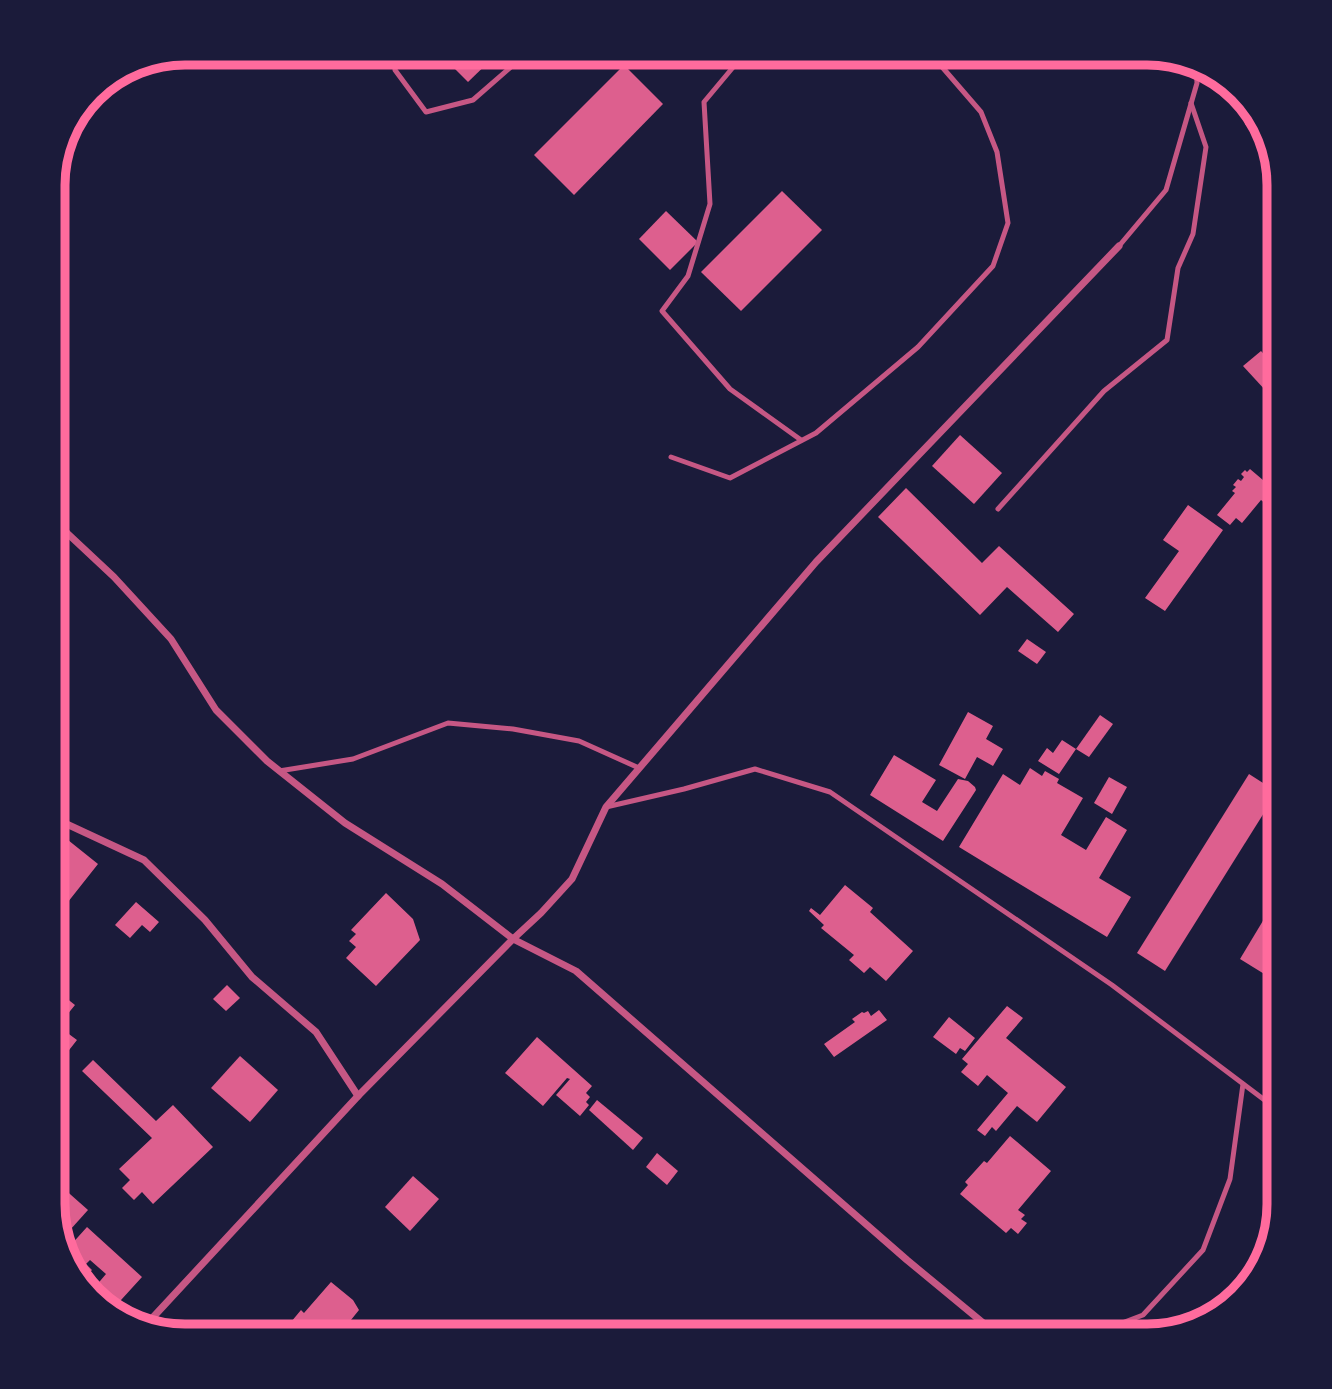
<svg xmlns="http://www.w3.org/2000/svg" width="1332" height="1389" viewBox="0 0 1332 1389" font-family="Barlow,sans-serif">
	<style>
		.building { fill: #dd5f8e }
		.lines { fill: none; stroke-linecap: round; stroke-linejoin: round }
		.service { stroke: #c65784; stroke-width: 5 }
		.minor { stroke: #c65784; stroke-width: 7 }
		.rim { fill: none; stroke: #ff6b9d; stroke-width: 9 }
	</style>
	<rect width="100%" height="100%" fill="#1b1b3a"/>
	<g class="building">
		<path d="M439 53H498L468 82Z"/>
		<path d="M624 65 663 104 574 195 534 155Z"/>
		<path d="M1254 116 1264 144 1245 124Z"/>
		<path d="M782 191 822 230 741 311 701 272Z"/>
		<path d="M666 211 698 242 670 270 639 239Z"/>
		<path d="M1261 351 1279 371V405L1243 366Z"/>
		<path d="M960 435 1002 473 974 504 932 466Z"/>
		<path d="M1250 469 1270 486 1268 489 1275 494 1266 504 1261 500 1242 523 1236 518 1230 525 1217 515 1235 493 1232 491 1236 487 1233 485 1238 479 1241 481 1244 477 1241 474 1245 470 1247 472Z"/>
		<path d="M906 488 982 563 999 546 1074 614 1058 632 1007 587 980 615 878 517Z"/>
		<path d="M1188 505 1223 530 1165 611 1145 598 1179 551 1163 540Z"/>
		<path d="M1027 639 1046 652 1037 664 1018 651Z"/>
		<path d="M968 712 993 726 986 739 1003 749 993 766 977 757 965 779 939 765Z"/>
		<path d="M1100 715 1113 724 1089 757 1076 749Z"/>
		<path d="M1062 740 1076 749 1059 774 1038 761 1047 748 1053 753Z"/>
		<path d="M894 755 936 780 922 802 937 811 958 779 968 781 975 787 976 790 943 841 870 795Z"/>
		<path d="M1030 768 1042 776 1045 771 1059 779 1057 783 1083 798 1061 835 1086 850 1106 817 1127 830 1099 878 1131 897 1107 937 959 847 1003 774 1020 785Z"/>
		<path d="M1249 774 1277 792 1165 971 1137 953Z"/>
		<path d="M1109 777 1127 787 1112 814 1094 803Z"/>
		<path d="M53 828 98 864 64 907H58L53 914Z"/>
		<path d="M845 885 873 908 870 912 913 951 886 981 870 967 864 973 849 960 854 955 821 928 824 925 809 911 811 908 820 915Z"/>
		<path d="M386 893 413 919 420 940 376 986 346 958 356 947 349 941 356 934 351 930Z"/>
		<path d="M1279 894V983L1240 959Z"/>
		<path d="M136 902 159 922 150 932 142 925 130 938 115 925Z"/>
		<path d="M227 985 240 998 226 1011 213 999Z"/>
		<path d="M56 990 75 1005 58 1026 77 1040 66 1054 53 1044V991Z"/>
		<path d="M1007 1006 1023 1018 1006 1038 1066 1087 1037 1122 1017 1106 996 1131 992 1127 985 1136 977 1130 1008 1093 987 1075 978 1086 961 1072 968 1064 962 1059Z"/>
		<path d="M879 1010 887 1020 834 1057 824 1044 855 1022 852 1019 862 1012 864 1013 868 1011 871 1016Z"/>
		<path d="M949 1017 975 1038 965 1051 960 1048 956 1054 933 1037Z"/>
		<path d="M537 1037 592 1086 586 1093 590 1097 586 1102 589 1105 580 1116 556 1095 570 1079 567 1078 543 1106 505 1073Z"/>
		<path d="M240 1056 278 1090 250 1122 211 1088Z"/>
		<path d="M93 1060 156 1121 173 1105 213 1147 153 1204 142 1192 134 1200 122 1188 130 1180 119 1169 152 1138 82 1071Z"/>
		<path d="M597 1100 643 1138 633 1150 589 1110Z"/>
		<path d="M1010 1136 1051 1171 1018 1210 1025 1215 1021 1219 1027 1223 1018 1234 1011 1228 1006 1233 960 1194 968 1185 965 1182 984 1161 987 1163Z"/>
		<path d="M657 1153 678 1171 667 1185 646 1167Z"/>
		<path d="M1279 1165V1202L1266 1196Z"/>
		<path d="M413 1176 439 1199 410 1231 385 1207Z"/>
		<path d="M53 1179 88 1210 70 1230 58 1219 53 1204Z"/>
		<path d="M87 1227 142 1277 111 1311 89 1294 106 1274 90 1260 86 1264 92 1270 83 1280 80 1277 69 1247Z"/>
		<path d="M331 1282 353 1300 359 1310 338 1336H283L286 1328 301 1310 304 1313Z"/>
	</g>
	<g class="lines">
		<g class="service">
			<path d="M395 53V70L426 112 473 100 527 53"/>
			<path d="M745 53 704 102 710 204 688 276 662 311 730 389 801 440"/>
			<path d="M151 65 164 67 208 53"/>
			<path d="M1119 246 1166 190 1197 83 1196 64"/>
			<path d="M671 457 730 478 816 433 918 347 993 266 1008 223 997 152 981 112 930 53"/>
			<path d="M998 509 1104 391 1167 340 1178 268 1193 234 1206 147 1191 103"/>
			<path d="M279 771 353 759 448 723 513 729 579 741 639 768"/>
			<path d="M606 807 684 789 755 769 830 792 1112 985 1279 1111"/>
			<path d="M1088 1336 1143 1315 1203 1250 1230 1179 1243 1084"/>
		</g>
		<g class="minor">
			<path d="M53 515 67 533 114 577 171 639 216 710 267 761 345 823 442 884 513 939 576 971 907 1260 999 1336"/>
			<path d="M53 815 58 820 144 860 205 920 252 977 316 1032 358 1096"/>
			<path d="M144 1327 358 1096 513 939 541 913 572 879 606 807 816 562 1119 246"/>
		</g>
	</g>
	<path d="M0 0H1332V1389H0ZM185 65H1147A120 120 0 0 1 1267 185V1204A120 120 0 0 1 1147 1324H185A120 120 0 0 1 65 1204V185A120 120 0 0 1 185 65Z" fill="#1b1b3a" fill-rule="evenodd"/>
	<path class="rim" d="M185 65H1147A120 120 0 0 1 1267 185V1204A120 120 0 0 1 1147 1324H185A120 120 0 0 1 65 1204V185A120 120 0 0 1 185 65Z"/>
</svg>
